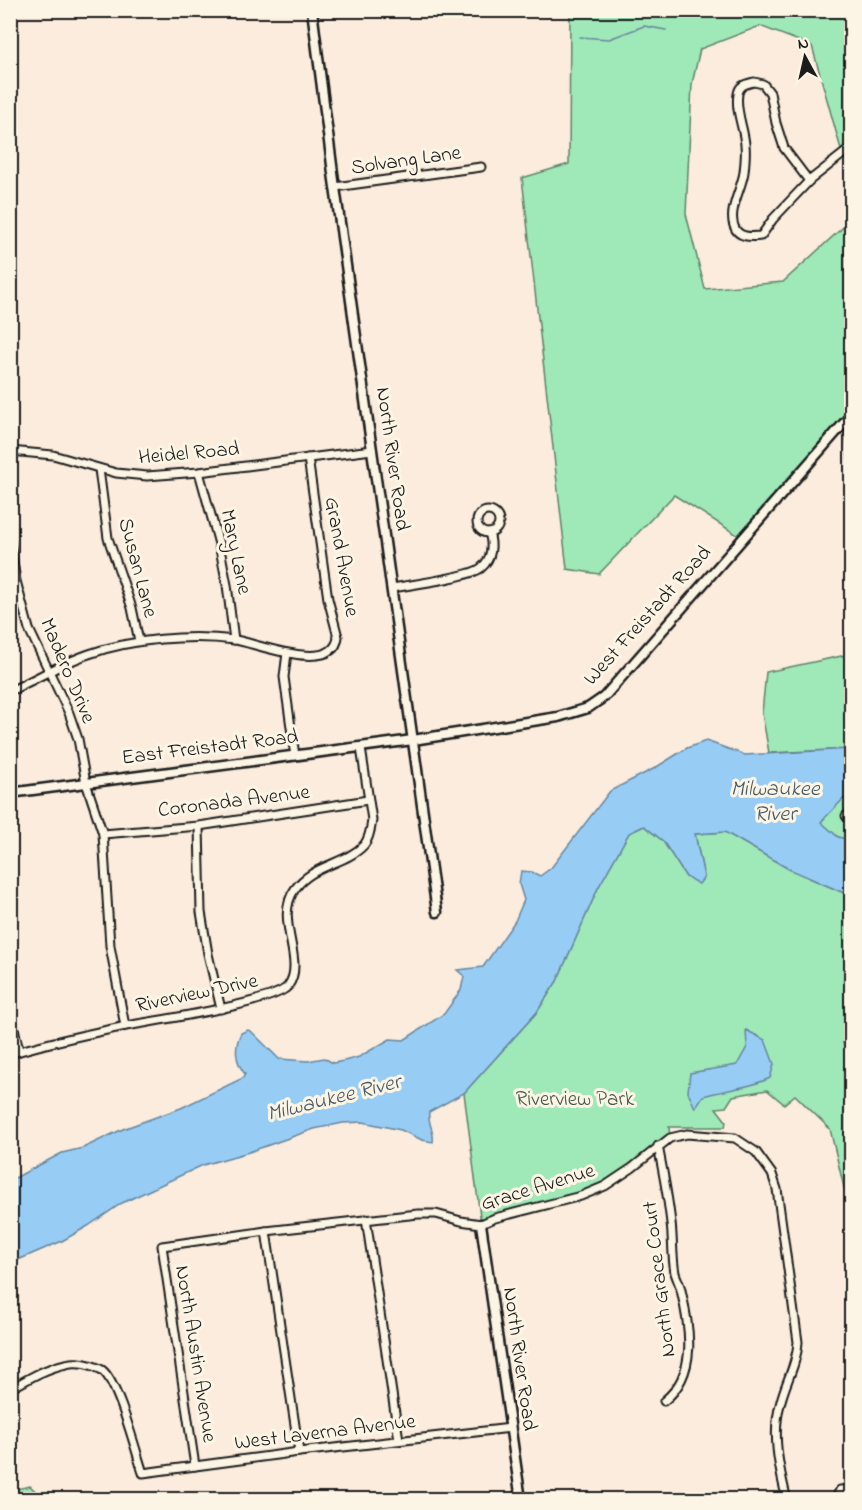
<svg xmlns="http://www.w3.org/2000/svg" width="862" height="1510" viewBox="0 0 862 1510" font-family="'Indie Flower',sans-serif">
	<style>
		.green { fill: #9fe8b8; stroke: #5e826a; stroke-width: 1.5 }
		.water { fill: #97cdf5; stroke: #66869e; stroke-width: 1.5 }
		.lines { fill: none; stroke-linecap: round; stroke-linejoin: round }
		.stream { stroke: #66869e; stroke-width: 1.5 }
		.minor-casing { stroke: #1c1c1c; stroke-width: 11 }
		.tertiary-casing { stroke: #1c1c1c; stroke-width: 13 }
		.minor { stroke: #fcf5e5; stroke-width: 7 }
		.tertiary { stroke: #fcf5e5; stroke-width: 8 }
		.labels { text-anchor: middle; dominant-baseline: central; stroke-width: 6; stroke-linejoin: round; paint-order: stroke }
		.street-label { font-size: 21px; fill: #1c1c1c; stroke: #fcf5e5 }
		.park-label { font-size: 21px; fill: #43594b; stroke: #fcf5e5 }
		.water-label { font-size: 22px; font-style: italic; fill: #475a68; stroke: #fcf5e5 }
	</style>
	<rect width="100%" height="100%" fill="#fbecdd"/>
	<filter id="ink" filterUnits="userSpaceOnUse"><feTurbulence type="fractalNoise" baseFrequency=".0167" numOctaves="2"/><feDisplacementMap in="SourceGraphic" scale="12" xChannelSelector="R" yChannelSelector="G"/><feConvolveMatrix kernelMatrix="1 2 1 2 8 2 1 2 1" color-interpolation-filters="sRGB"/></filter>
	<g filter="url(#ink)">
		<g class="green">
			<path d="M570 11H851V147L842 153 812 46 760 26 700 49 692 84 686 214 705 289 783 282 851 220V414L742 538 674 495 599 574 567 569 522 178 569 164Z"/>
			<path d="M851 431V484L846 437Z"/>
			<path d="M851 654V749L769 753 762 713 766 672Z"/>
			<path d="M851 795V840L838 837 820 822 843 799Z"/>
			<path d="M644 826 663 841 686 877H704L695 834 725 832 789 869 851 896V1035L843 1043 852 1062 851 1217 830 1129 795 1095 784 1104 767 1090 733 1096 726 1107 716 1108 726 1121 725 1127H669L670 1138 605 1186 481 1224 464 1093 537 1012 557 981 598 888 629 833Z"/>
			<path d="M30 1486 44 1499H11V1490Z"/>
		</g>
		<g class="water">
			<path d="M706 741 745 755 851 749V795L843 799 821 822 838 837 851 840V896L789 869 725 832 695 834 704 877 699 884 686 877 663 841 644 826 629 833 598 888 557 981 537 1012 464 1093 429 1112C427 1122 435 1132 433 1142L422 1140 401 1130 363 1122 343 1123 314 1129 249 1152 203 1165 122 1203 88 1226 62 1241 11 1263V1180L62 1153 83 1148 123 1129 181 1108 243 1078 245 1074C235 1062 234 1047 241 1033L248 1030 252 1032 279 1059 308 1061 324 1058 333 1063 344 1061 359 1057 390 1039 404 1040 444 1014 461 990 464 976 457 970 483 967 515 921 524 900 519 884 521 871 532 872 540 876 551 868 610 791 655 768 687 748Z"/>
			<path d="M746 1030 765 1040 774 1064 770 1078C748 1089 725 1089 703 1096L695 1108 688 1092 690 1073 737 1065 747 1047Z"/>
		</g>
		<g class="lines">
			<path class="stream" d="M580 37 609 39 644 26 666 30"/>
			<defs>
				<g id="minor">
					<path d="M754 82 763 84 770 93 776 123 784 148 809 181 773 219 761 236C751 237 738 238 734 226 728 210 742 188 744 172 745 163 746 153 745 145 744 128 735 111 738 94 739 85 746 84 754 82Z"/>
					<path d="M809 181 852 147"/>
					<path d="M335 187 481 167"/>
					<path d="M10 451 53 455 116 473 147 476 199 472 372 450"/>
					<path d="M99 469 108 538 132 608 139 641"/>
					<path d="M199 472 219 544 227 585 234 640"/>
					<circle cx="488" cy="522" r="11"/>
					<path d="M10 541 16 581 29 629 69 713 78 739 86 783 103 834 110 946 125 1026"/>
					<path d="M392 588C409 585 470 577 481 568 492 559 493 545 489 533"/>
					<path d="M287 653 284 677 295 756"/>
					<path d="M10 691C36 679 62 663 89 654 131 639 191 634 235 640 256 643 334 675 338 637L328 599 308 458"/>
					<path d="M846 816 852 813"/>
					<path d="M199 826 201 912 208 954 221 1009"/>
					<path d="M103 834 199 826 368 800"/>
					<path d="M10 1009 19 1051"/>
					<path d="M10 1054C48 1042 88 1034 126 1026 153 1021 275 1003 288 986 307 961 273 919 295 889 313 864 345 865 364 845 369 839 371 828 372 820L361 748"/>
					<path d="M850 1078H852"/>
					<path d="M658 1146C663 1171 668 1197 671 1223 673 1239 672 1257 675 1273 677 1279 680 1285 681 1290 690 1328 698 1374 664 1401"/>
					<path d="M366 1219 399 1440"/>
					<path d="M266 1231 299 1452"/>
					<path d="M10 1389C28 1379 46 1368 66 1364 77 1361 92 1364 102 1370 118 1382 136 1452 143 1473L299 1452 511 1428"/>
					<path d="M195 1466 162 1246 266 1231 418 1214H436L461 1221 481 1224 495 1218 581 1196 605 1186 632 1168 670 1138 687 1134 735 1138 756 1152 772 1174 777 1189 798 1342C797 1364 786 1381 781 1401 771 1433 779 1468 787 1500"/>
					<path d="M835 1500 840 1490 852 1489"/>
				</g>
				<g id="tertiary">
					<path d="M312 10 333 173 437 912"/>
					<path d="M10 793 413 740 558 717 588 708 604 697 852 414"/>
					<path d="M481 1224 521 1500"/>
				</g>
			</defs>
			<use href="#minor" class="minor-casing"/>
			<use href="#tertiary" class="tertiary-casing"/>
			<use href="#minor" class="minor"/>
			<use href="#tertiary" class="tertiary"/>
		</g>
	</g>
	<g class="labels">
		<g class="street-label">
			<text transform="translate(406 161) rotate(-8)">Solvang Lane</text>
			<text transform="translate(189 454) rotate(-5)">Heidel Road</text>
			<text transform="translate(392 459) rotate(82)">North River Road</text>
			<text transform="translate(235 552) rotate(78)">Mary Lane</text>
			<text transform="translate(341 557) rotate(80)">Grand Avenue</text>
			<text transform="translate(137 568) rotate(75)">Susan Lane</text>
			<text transform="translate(648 616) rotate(-48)">West Freistadt Road</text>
			<text transform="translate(67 671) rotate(67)">Madero Drive</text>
			<text transform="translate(210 748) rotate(-7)">East Freistadt Road</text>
			<text transform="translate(234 802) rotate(-7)">Coronada Avenue</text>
			<text transform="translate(197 994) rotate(-12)">Riverview Drive</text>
			<text transform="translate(538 1188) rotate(-17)">Grace Avenue</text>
			<text transform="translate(660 1279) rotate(-97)">North Grace Court</text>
			<text transform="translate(195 1354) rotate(81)">North Austin Avenue</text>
			<text transform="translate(519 1359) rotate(82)">North River Road</text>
			<text transform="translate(325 1433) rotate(-7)">West Laverna Avenue</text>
		</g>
		<g class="park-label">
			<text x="575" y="1100">Riverview Park</text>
		</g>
		<g class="water-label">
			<text x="775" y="790">Milwaukee<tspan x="775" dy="25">River</tspan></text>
			<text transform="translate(334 1099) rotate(-14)">Milwaukee River</text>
		</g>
	</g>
	<rect width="862" height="1510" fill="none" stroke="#fcf5e5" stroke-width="36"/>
	<rect x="18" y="18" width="826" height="1474" fill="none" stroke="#1c1c1c" stroke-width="2" filter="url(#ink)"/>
	<g transform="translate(805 57) rotate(352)" stroke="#fcf5e5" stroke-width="4.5" paint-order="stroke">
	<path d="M0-4.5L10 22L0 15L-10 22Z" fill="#1c1c1c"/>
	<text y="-9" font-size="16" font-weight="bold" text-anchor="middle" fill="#1c1c1c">N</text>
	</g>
</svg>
